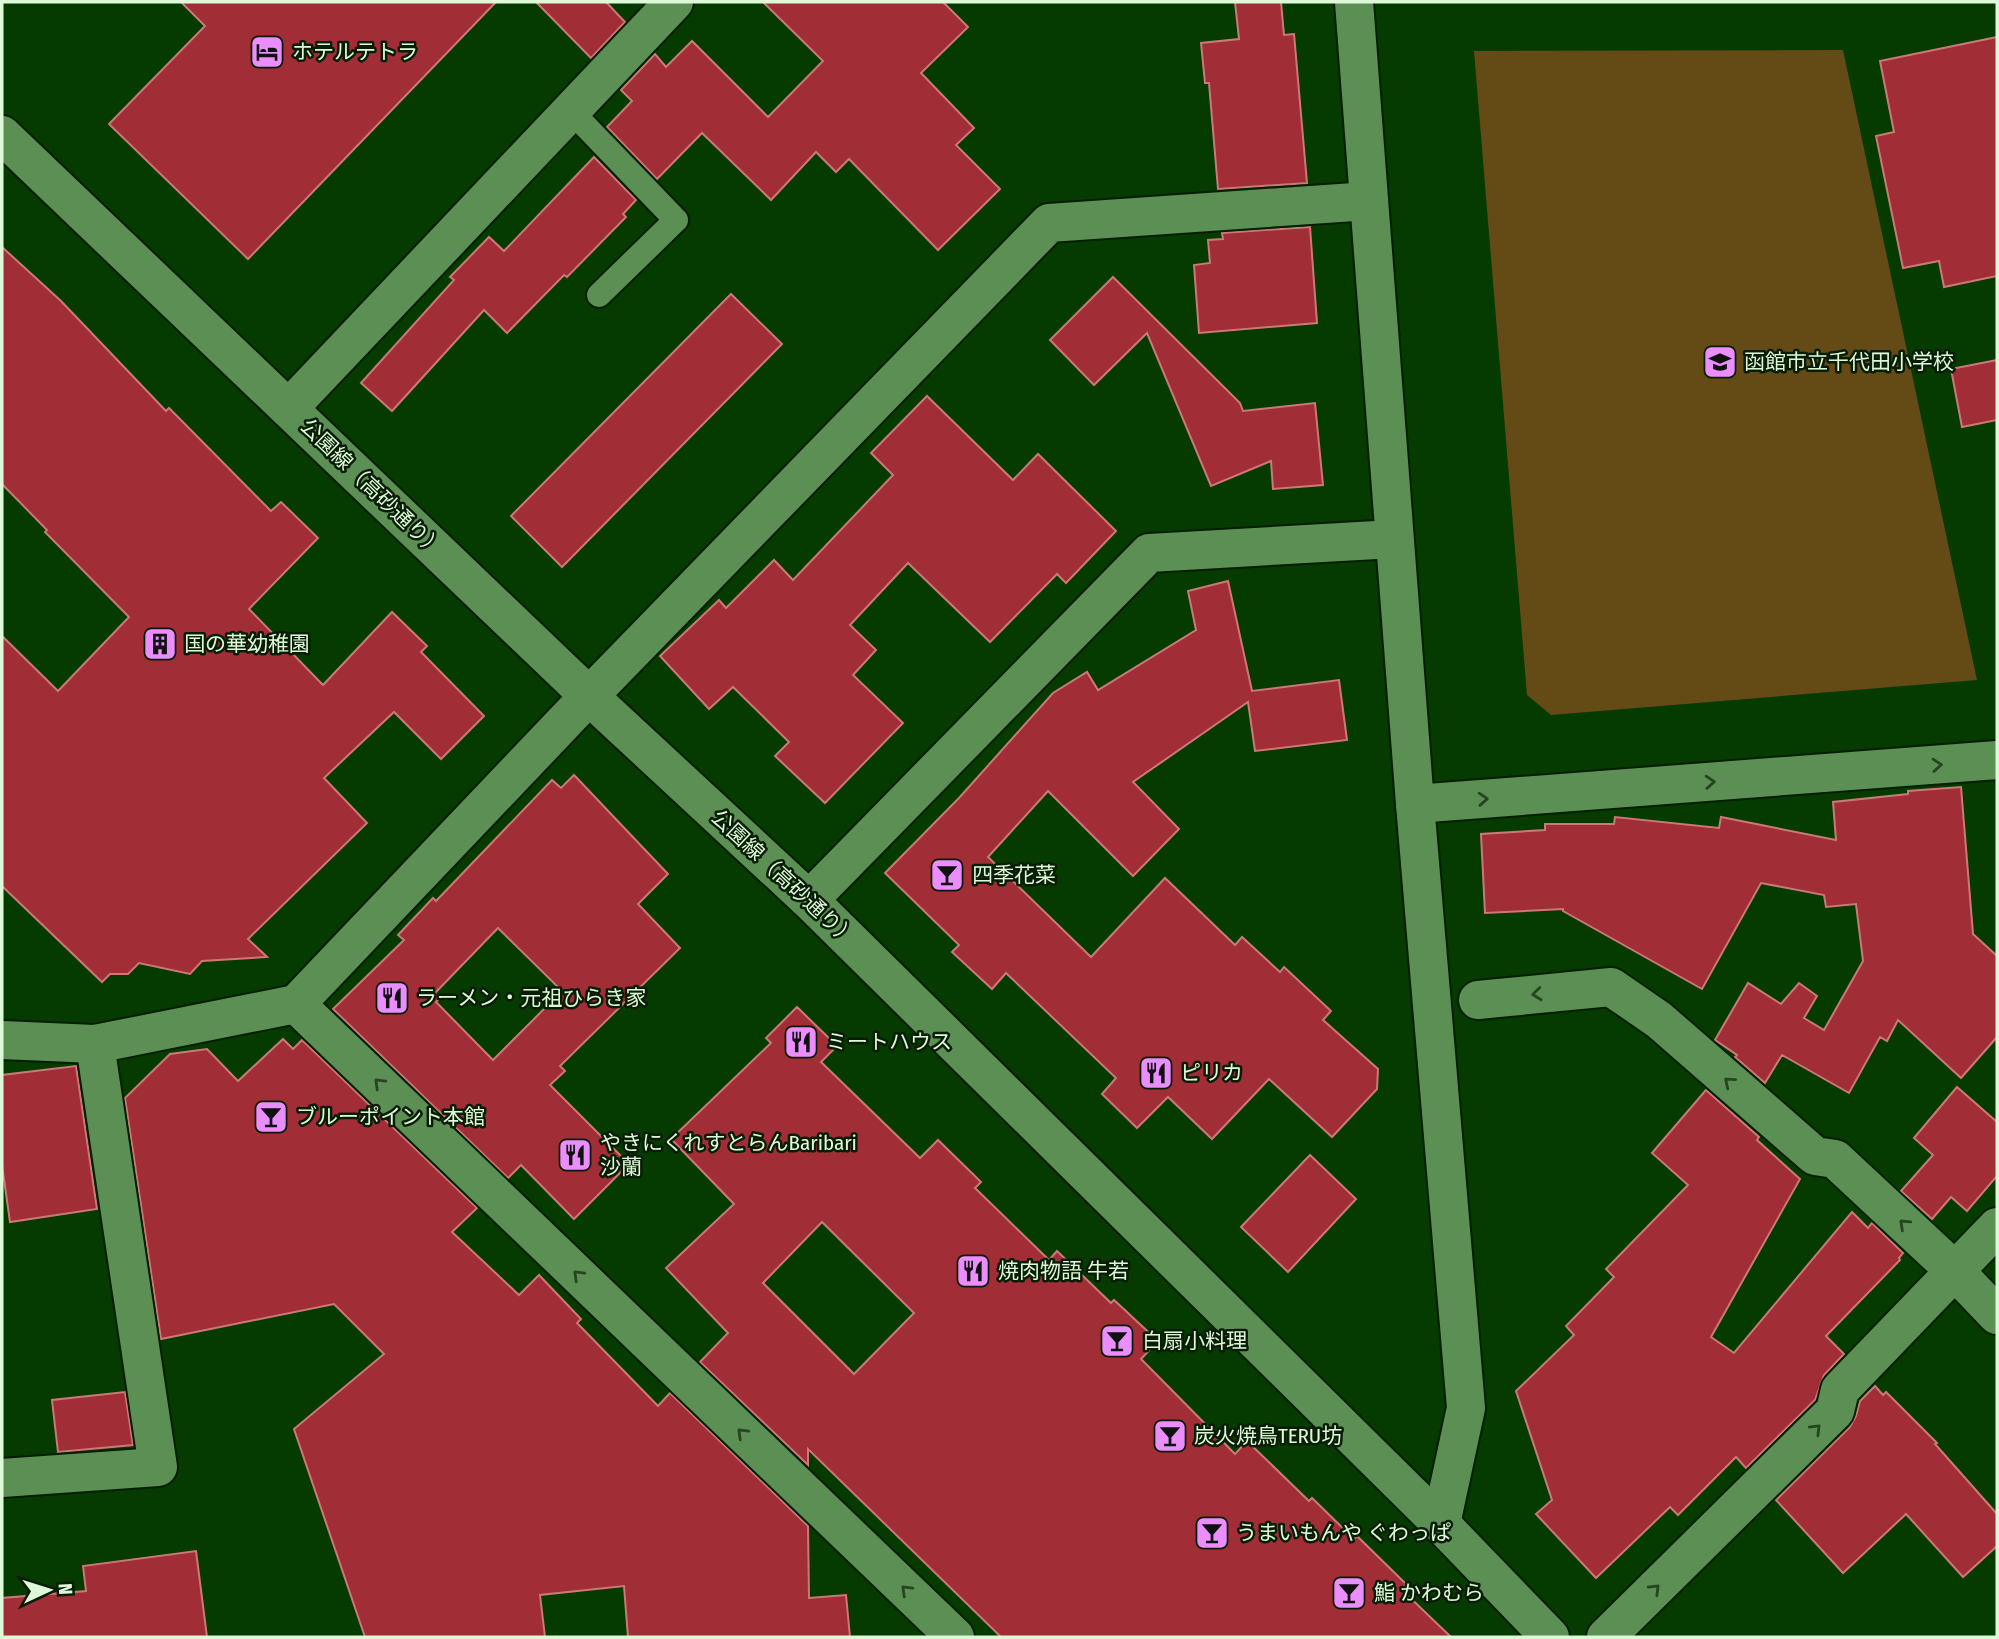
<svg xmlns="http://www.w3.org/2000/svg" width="1999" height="1639" viewBox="0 0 1999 1639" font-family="'Fira Sans Condensed','Noto Sans JP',sans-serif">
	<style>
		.green { fill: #644a15 }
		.building { fill: #a12d36; stroke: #cb7978; stroke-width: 2; fill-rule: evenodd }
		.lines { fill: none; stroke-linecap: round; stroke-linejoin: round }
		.service-casing { stroke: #051e02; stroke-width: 28 }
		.minor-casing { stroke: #051e02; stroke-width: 42 }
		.tertiary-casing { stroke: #051e02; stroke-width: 42 }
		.service { stroke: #5c8f53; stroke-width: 24 }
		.minor { stroke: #5c8f53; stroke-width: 38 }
		.tertiary { stroke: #5c8f53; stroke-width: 38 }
		.oneway { stroke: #264521 }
		.labels { text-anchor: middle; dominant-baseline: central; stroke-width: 5; stroke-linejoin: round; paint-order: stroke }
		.poi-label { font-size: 21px; fill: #ddf9d8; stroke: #091d06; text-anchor: start }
		.street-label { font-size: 21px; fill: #ddf9d8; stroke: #091d06 }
	</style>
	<rect width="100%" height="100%" fill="#063b00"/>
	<path class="green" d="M1843 50 1977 680 1551 715 1527 695 1474 51Z"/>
	<g class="building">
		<path d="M181 2H496L248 259 109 124 205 26Z"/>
		<path d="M536 2H606L625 22 591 58Z"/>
		<path d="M763 2H943L968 27 921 73 974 128 956 145 1000 189 938 250 849 159 836 172 816 152 771 200 702 133 657 179 607 127 632 101 621 90 655 54 666 67 692 41 768 117 823 61Z"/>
		<path d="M1235 2H1281L1284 35 1294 34 1307 183 1218 189 1209 83H1205L1201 43 1239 39Z"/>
		<path d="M1997 37V276L1944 287 1939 261 1903 268 1876 136 1894 132 1880 61Z"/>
		<path d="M594 157 636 200 623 214 626 217 567 277 564 275 507 333 484 310 392 411 361 383 454 280 450 277 489 237 504 251Z"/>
		<path d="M1310 227 1317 323 1199 333 1194 265 1210 263 1208 240 1223 239 1222 233Z"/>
		<path d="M2 247 61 301 166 411 169 408 271 511 281 502 318 538 249 609 323 685 392 612 427 646 421 652 484 716 441 759 394 712 324 778 367 823 248 939 267 957 202 961 190 974 139 963 128 974H110L102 982 2 886V636L58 691 129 617 45 532 47 530 2 484Z"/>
		<path d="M1113 277 1240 403 1243 411 1315 403 1323 485 1273 489 1271 461 1211 486 1147 333 1094 385 1050 340Z"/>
		<path d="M731 294 782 344 562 567 511 516Z"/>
		<path d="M1997 360V420L1962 427 1951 369Z"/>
		<path d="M927 396 1013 480 1038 454 1116 531 1066 583 1057 574 990 642 908 563 850 625 876 650 853 675 903 723 825 803 775 756 789 742 733 687 709 709 660 656 719 600 726 608 774 560 793 580 893 475 871 453Z"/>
		<path d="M1228 581 1252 691 1339 680 1347 740 1255 751 1248 702 1133 782 1179 829 1133 876 1048 791 988 857 1091 957 1165 878 1235 945 1242 937 1280 972 1284 967 1331 1011 1323 1020 1378 1069 1377 1089 1332 1137 1269 1079 1212 1139 1168 1097 1137 1128 1102 1094 1116 1078 1006 973 992 989 952 952 959 945 885 873 959 798 1053 693 1087 672 1098 690 1196 630 1188 591Z"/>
		<path d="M574 775 668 874 638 904 680 948 560 1066 565 1071 550 1085 629 1164 574 1219 521 1165 508 1178 333 1009 404 940 398 935 433 898 436 901 552 780 561 788ZM498 928 562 991 493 1060 436 1002 440 998 435 993Z"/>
		<path d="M1961 787 1973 934 1997 956V1037L1961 1078 1898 1020 1887 1041 1880 1037 1849 1093 1782 1055 1765 1083 1735 1057 1737 1055 1715 1040 1748 983 1781 1004 1799 983 1817 996 1804 1018 1824 1030 1863 961 1856 904 1826 907 1824 895 1761 883 1702 989 1563 911V909L1485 913 1481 834 1545 830V824H1614L1615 817 1719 828 1721 817 1836 840 1833 802 1908 794V791Z"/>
		<path d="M797 1007 837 1046 821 1062 920 1158 938 1140 981 1182 975 1188 1049 1260 1057 1251 1111 1303 1114 1300 1158 1341 1141 1359 1235 1454 1247 1441 1309 1501 1312 1498 1354 1539 1357 1536 1406 1584 1401 1589 1451 1637H1001L808 1449V1465L700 1362 728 1333 666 1268 734 1204 671 1139 771 1043 766 1038ZM822 1222 914 1313 854 1374 763 1283Z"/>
		<path d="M283 1039 293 1049 302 1040 477 1208 452 1232 519 1295 539 1275 581 1319 577 1323 658 1406 670 1393 808 1526 809 1598 846 1595 850 1637H628L624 1586 540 1595 545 1637H365L294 1429 384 1354 334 1304 161 1339 125 1098 170 1054 207 1049 238 1081Z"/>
		<path d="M76 1066 97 1209 10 1222 2 1165V1075Z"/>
		<path d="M1957 1087 1997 1122V1176L1967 1211 1951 1197 1932 1219 1901 1191 1933 1155 1914 1138Z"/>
		<path d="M1706 1090 1759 1137 1757 1140 1800 1179 1711 1337 1734 1353 1852 1212 1868 1228 1872 1223 1903 1253 1899 1258 1900 1260 1826 1336 1844 1354 1824 1375 1815 1400 1746 1468 1736 1457 1678 1515 1670 1507 1596 1578 1536 1514 1552 1500 1516 1391 1574 1335 1566 1326 1614 1277 1606 1269 1688 1185 1652 1153Z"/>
		<path d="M1310 1155 1356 1199 1288 1272 1241 1227Z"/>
		<path d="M1875 1386 1883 1395 1886 1392 1937 1443 1935 1444 1997 1514V1546L1963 1577 1906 1514 1843 1573 1776 1500 1850 1427 1856 1416 1860 1401Z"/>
		<path d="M125 1392 133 1445 58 1452 52 1400Z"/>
		<path d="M196 1551 207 1637H2V1598L86 1591 83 1566Z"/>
	</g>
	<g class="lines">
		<defs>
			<path id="service" d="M571 111 676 220 599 295"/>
			<g id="minor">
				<path d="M289 408 674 2"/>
				<path d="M1415 804 1997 760"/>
				<path d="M809 900 1149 553 1394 539"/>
				<path d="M1478 1000 1611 987 1659 1020 1815 1156 1835 1159 1954 1270 1997 1315"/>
				<path d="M296 1004 955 1637"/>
				<path d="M2 1040 95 1044 296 1004 589 696 1049 223 1369 201"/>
				<path d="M2 1478 158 1467 95 1044"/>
				<path d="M1606 1637 1835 1411 1840 1390 1997 1227"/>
			</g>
			<g id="tertiary">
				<path d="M1354 2 1415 804 1466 1408 1441 1524"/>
				<path d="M2 135 589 696 809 900 1441 1524 1550 1637"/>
			</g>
		</defs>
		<use href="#service" class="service-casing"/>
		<use href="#minor" class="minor-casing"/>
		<use href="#tertiary" class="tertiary-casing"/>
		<use href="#service" class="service"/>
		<use href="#minor" class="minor"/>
		<use href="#tertiary" class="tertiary"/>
	</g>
	<defs><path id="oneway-chevron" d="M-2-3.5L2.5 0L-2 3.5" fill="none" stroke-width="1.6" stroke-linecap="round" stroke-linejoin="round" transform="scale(1.75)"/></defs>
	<g class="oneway">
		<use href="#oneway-chevron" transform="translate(1937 765) rotate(-4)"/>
		<use href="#oneway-chevron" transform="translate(1710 782) rotate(-4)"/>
		<use href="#oneway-chevron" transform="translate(1483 799) rotate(-4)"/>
		<use href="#oneway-chevron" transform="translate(1537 994) rotate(174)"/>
		<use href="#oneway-chevron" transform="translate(1729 1082) rotate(-140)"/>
		<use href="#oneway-chevron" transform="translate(379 1083) rotate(-136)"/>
		<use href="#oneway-chevron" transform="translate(1904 1224) rotate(-137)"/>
		<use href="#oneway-chevron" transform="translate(578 1275) rotate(-136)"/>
		<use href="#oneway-chevron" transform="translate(1816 1429) rotate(-45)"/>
		<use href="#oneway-chevron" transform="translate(742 1433) rotate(-136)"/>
		<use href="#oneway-chevron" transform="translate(1655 1589) rotate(-45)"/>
		<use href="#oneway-chevron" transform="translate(906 1590) rotate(-136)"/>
	</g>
	<defs>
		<symbol id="hotel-square" viewBox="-11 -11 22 22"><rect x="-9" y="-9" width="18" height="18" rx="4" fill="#ea8dfd" stroke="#091d06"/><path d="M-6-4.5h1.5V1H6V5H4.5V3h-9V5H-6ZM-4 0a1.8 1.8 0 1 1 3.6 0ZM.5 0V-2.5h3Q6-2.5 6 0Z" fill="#111"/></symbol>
		<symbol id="school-square" viewBox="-11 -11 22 22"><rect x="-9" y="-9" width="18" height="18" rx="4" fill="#ea8dfd" stroke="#091d06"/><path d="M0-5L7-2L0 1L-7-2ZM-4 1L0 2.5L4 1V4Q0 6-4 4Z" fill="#111"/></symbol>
		<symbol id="building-square" viewBox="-11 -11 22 22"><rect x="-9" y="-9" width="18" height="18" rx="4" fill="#ea8dfd" stroke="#091d06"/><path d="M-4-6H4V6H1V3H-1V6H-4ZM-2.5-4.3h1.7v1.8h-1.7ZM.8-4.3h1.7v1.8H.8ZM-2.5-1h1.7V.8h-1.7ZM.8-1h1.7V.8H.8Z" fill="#111"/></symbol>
		<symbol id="bar-square" viewBox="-11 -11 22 22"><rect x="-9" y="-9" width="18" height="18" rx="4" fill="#ea8dfd" stroke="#091d06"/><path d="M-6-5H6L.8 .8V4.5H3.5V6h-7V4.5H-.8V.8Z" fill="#111"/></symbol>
		<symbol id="restaurant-square" viewBox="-11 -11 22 22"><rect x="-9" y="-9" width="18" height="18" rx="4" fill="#ea8dfd" stroke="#091d06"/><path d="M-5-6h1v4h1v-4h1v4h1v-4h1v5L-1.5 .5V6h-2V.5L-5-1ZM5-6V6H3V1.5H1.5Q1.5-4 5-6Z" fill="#111"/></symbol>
	</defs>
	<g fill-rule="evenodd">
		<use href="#hotel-square" x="248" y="33" width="38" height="38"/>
		<use href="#school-square" x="1701" y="343" width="38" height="38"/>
		<use href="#building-square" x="141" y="625" width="38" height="38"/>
		<use href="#bar-square" x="928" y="856" width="38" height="38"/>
		<use href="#restaurant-square" x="373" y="979" width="38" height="38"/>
		<use href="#restaurant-square" x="782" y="1023" width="38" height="38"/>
		<use href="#restaurant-square" x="1137" y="1054" width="38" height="38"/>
		<use href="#bar-square" x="252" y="1098" width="38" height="38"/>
		<use href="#restaurant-square" x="556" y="1136" width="38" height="38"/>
		<use href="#restaurant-square" x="954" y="1252" width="38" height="38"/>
		<use href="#bar-square" x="1098" y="1322" width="38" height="38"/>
		<use href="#bar-square" x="1151" y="1417" width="38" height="38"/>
		<use href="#bar-square" x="1193" y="1514" width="38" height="38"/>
		<use href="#bar-square" x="1330" y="1574" width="38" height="38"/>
	</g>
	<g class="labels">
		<g class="poi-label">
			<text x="292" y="52">ホテルテトラ</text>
			<text x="1744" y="362">函館市立千代田小学校</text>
			<text x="184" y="644">国の華幼稚園</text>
			<text x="972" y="875">四季花菜</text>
			<text x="416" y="998">ラーメン・元祖ひらき家</text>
			<text x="826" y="1042">ミートハウス</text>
			<text x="1180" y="1073">ピリカ</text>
			<text x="296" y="1117">ブルーポイント本館</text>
			<text x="600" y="1143">やきにくれすとらんBaribari<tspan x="600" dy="24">沙蘭</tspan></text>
			<text x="998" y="1271">焼肉物語 牛若</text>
			<text x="1142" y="1341">白扇小料理</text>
			<text x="1194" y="1436">炭火焼鳥TERU坊</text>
			<text x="1236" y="1533">うまいもんや ぐわっぱ</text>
			<text x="1374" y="1593">鮨 かわむら</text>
		</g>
		<g class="street-label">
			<text transform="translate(372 488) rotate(44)">公園線（高砂通り）</text>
			<text transform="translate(784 878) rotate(43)">公園線（高砂通り）</text>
		</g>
	</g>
	<rect width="1999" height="1639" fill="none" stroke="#ddf9d8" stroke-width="7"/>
	<g transform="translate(49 1590) rotate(86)" stroke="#091d06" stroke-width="5" paint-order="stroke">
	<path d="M0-5L12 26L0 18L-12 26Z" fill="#ddf9d8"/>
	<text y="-10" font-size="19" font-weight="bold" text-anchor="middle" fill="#ddf9d8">N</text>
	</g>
</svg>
